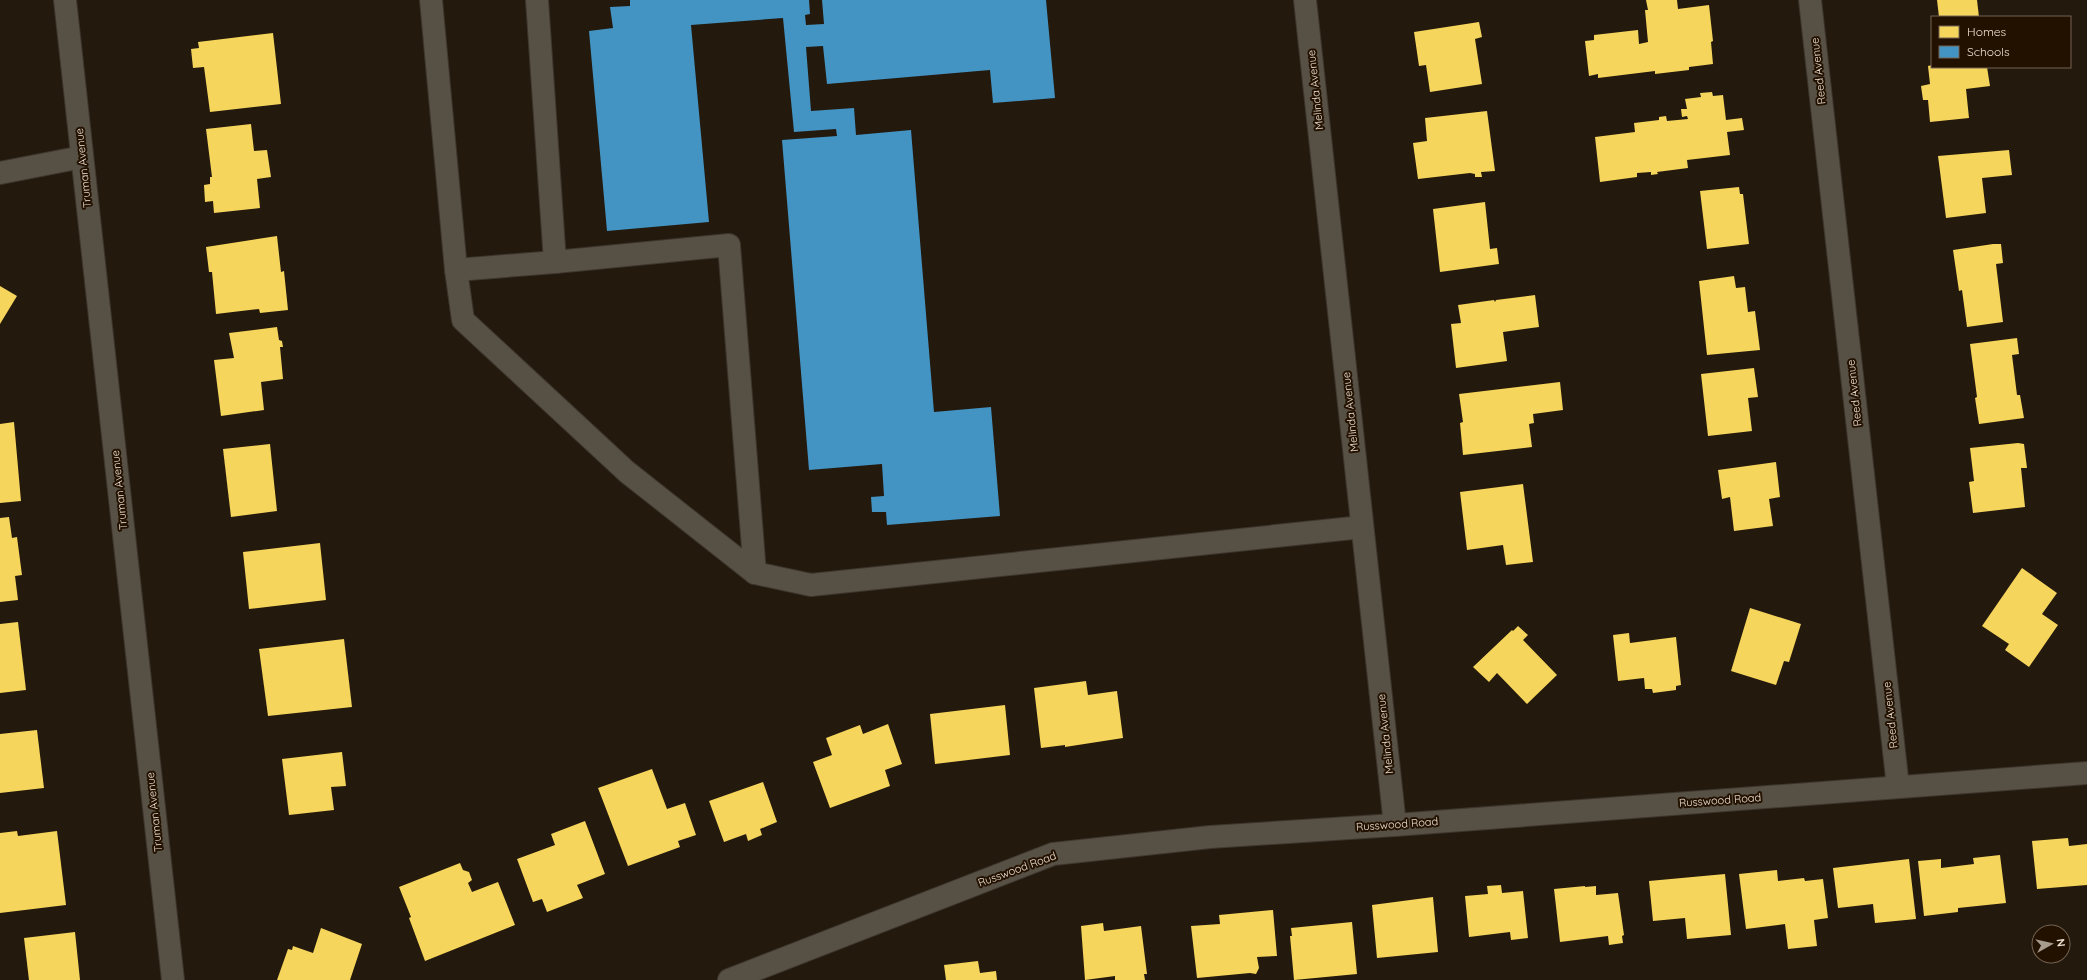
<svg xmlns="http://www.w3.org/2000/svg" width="2087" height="980" viewBox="0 0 2087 980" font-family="Quicksand,sans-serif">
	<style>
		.homes { fill: #f6d55c }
		.schools { fill: #4393c3 }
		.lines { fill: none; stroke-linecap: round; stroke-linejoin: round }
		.minor-casing { stroke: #3e362d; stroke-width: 24 }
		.minor { stroke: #575045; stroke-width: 22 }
		.labels { text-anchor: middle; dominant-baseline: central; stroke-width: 4; stroke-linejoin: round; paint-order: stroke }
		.street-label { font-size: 11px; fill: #eee1d3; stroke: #231100 }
	</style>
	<rect width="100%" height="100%" fill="#23190d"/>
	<g class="homes">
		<path d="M1646 0H1677L1678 9 1709 5 1713 41 1711 42 1713 64 1689 67V70L1655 74V71L1598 78V74L1589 76 1585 41 1594 40V35L1638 30 1639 44 1648 42 1645 10H1648Z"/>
		<path d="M1937 0H1977L1979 17H1939Z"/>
		<path d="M1479 22 1482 37 1475 39 1482 84 1430 92 1426 65 1419 66 1414 32Z"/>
		<path d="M273 33 281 104 210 112 204 67 193 68 191 49 199 48 198 42Z"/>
		<path d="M1932 65V67H1987L1990 86 1966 89 1969 118 1930 122 1928 100H1923L1921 86 1930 84 1928 66Z"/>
		<path d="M1712 92 1713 96 1723 95 1726 120 1742 118 1744 130 1727 132 1730 155 1687 160 1688 168 1657 172 1658 174 1651 175V172L1637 173V177L1600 182 1595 137 1635 132 1634 123 1659 120V117L1666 116 1667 121 1688 119 1687 116 1682 117 1681 109H1687L1685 99 1701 97 1700 93Z"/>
		<path d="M1487 111 1495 171 1481 172 1482 177H1475V174L1470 173 1418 179 1413 143 1427 141 1425 118Z"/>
		<path d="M251 124 254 151 267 150 271 177 257 179 260 208 214 213 213 201 205 202 204 185 210 184V177H212L206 129Z"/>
		<path d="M2009 150 2012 175 1982 178 1986 213 1946 218 1938 156Z"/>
		<path d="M1739 187 1740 194H1743L1749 244 1707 249 1700 191Z"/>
		<path d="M1485 202 1490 249 1497 248 1499 264 1440 272 1433 209Z"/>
		<path d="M277 236 281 272 284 271 288 310 260 313 259 309 216 314 212 272H209L206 247Z"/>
		<path d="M1993 244H2001L2003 263 1996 264 2003 322 1967 327 1962 290 1959 291 1953 250Z"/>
		<path d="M1734 276 1736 288 1745 287 1748 312 1755 311 1760 350 1707 355 1699 281Z"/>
		<path d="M0 286 17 296 0 324Z"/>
		<path d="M1535 295 1539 327 1503 332 1507 361 1456 368 1451 324 1461 323 1458 305 1494 300 1495 302 1496 300Z"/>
		<path d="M277 327 279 340 282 341 283 347H280L283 379 261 382 264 410 221 416 214 360 234 358 229 333Z"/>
		<path d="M2017 338 2019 354 2012 355 2017 395H2020L2024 418 1979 424 1975 398 1977 397 1970 344Z"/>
		<path d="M1754 368 1758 397 1748 398 1752 431 1708 436 1701 374Z"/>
		<path d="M1560 382 1563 410 1533 414 1534 423 1529 424 1532 447 1463 455 1460 423 1463 422 1459 394Z"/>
		<path d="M14 422 21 501 0 503V424Z"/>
		<path d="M2018 443 2024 444 2027 468H2021L2025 507 1973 513 1969 482 1974 481 1970 448Z"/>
		<path d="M270 444 277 511 231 517 223 449Z"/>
		<path d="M1776 462 1780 497 1769 499 1773 526 1734 531 1730 497 1722 499 1718 470Z"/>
		<path d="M1523 484 1533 562 1506 565 1503 545 1467 550 1460 492Z"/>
		<path d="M9 517 12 538 17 537 22 575 15 576 18 600 0 602V518Z"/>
		<path d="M320 543 326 600 249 609 243 552Z"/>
		<path d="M2022 568 2057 593 2042 614 2058 625 2029 667 2005 650 2009 644 1982 626Z"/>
		<path d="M1750 608 1801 624 1789 662 1784 661 1776 685 1731 671Z"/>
		<path d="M18 622 26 690 0 693V624Z"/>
		<path d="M1518 626 1528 635 1523 640 1557 675 1527 704 1497 673 1489 682 1473 667 1512 630 1513 631Z"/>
		<path d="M1629 633 1630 643 1676 637 1681 685 1676 686V690L1653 693 1652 689H1645L1644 678 1618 681 1613 635Z"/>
		<path d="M344 639 352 707 268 716 259 649Z"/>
		<path d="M1086 681 1088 695 1117 691 1123 738 1065 747V745L1041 748 1034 688Z"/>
		<path d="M1005 705 1010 755 935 764 930 714Z"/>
		<path d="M888 724 902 764 885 770 890 786 830 808 813 762 832 755 826 738 860 725 863 734Z"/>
		<path d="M37 730 44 788 0 793V734Z"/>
		<path d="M342 752 346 786 331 787 334 810 289 815 282 759Z"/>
		<path d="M652 769 667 809 685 803 696 835 678 841 680 847 628 866 598 788Z"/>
		<path d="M763 782 777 822 760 829 762 835 748 841 746 834 724 842 709 801Z"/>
		<path d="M585 821 605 874 577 885 583 898 547 912 542 899 533 902 517 859 555 845 551 834Z"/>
		<path d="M17 831 18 836 57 831 66 905 0 913V833Z"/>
		<path d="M2068 838 2069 846 2087 844V885L2037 889 2032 841Z"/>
		<path d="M2000 855 2006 903 1958 908V912L1924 916 1918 861 1941 859V868L1974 864 1973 858Z"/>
		<path d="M1909 859 1916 919 1875 923 1873 904 1838 908 1833 868Z"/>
		<path d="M460 863 463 870 469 872 472 880 468 883 472 892 498 882 515 925 425 961 409 918 411 917 399 887Z"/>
		<path d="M1777 870 1778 881 1804 878 1805 881 1823 879 1828 918 1814 920 1817 946 1788 949 1785 924 1746 929 1739 874Z"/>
		<path d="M1725 874 1731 935 1687 939 1685 918 1653 921 1649 881Z"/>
		<path d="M1501 885 1502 893 1523 891 1528 938 1511 940 1510 932 1469 937 1465 896 1488 894 1487 886Z"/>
		<path d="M1585 886V887L1596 886V895L1618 893 1624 935 1622 936 1623 943 1609 945 1608 936 1560 942 1554 889Z"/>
		<path d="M1433 897 1438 952 1377 958 1372 905Z"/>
		<path d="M1273 910 1277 956 1257 957 1259 968 1256 974 1250 973 1197 978 1191 926 1220 924 1219 915Z"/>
		<path d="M1352 922 1357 974 1294 980 1290 936H1292L1291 928Z"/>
		<path d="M1103 923 1104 931 1141 926 1147 974H1144L1145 980H1115V976L1085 980 1081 926Z"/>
		<path d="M321 928 362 944 350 980H277L288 949 292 950 293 946 313 953Z"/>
		<path d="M75 932 80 980H29L24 938Z"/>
		<path d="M978 961 980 973 996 971 997 980H946L944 965Z"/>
	</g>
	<path class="schools" d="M630 0H809L810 14 805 15 806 25 824 24 822 0H1046L1055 98 993 103 990 70 827 84 823 46 806 47 811 111 854 108 856 135 911 130 934 412 991 407 1000 516 887 525 886 512H872L871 497 884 496 882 464 809 470 782 140 837 136 836 129 794 132 783 18 691 25 709 222 607 231 589 31 613 28 610 7 630 6Z"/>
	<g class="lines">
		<defs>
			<g id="minor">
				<path d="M65 0 173 980"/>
				<path d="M431 0 456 270 463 320 627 472 755 573 729 245 555 262 537 0"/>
				<path d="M1305 0 1395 825"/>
				<path d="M1810 0 1898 787"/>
				<path d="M0 173 82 157"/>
				<path d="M456 270 555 262"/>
				<path d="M755 573 811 585 1362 527"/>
				<path d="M729 980 1053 854 1210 837 1395 825 2087 773"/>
			</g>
		</defs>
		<use href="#minor" class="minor-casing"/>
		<use href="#minor" class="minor"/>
	</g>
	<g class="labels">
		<g class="street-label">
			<text transform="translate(1818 71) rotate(-96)">Reed Avenue</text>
			<text transform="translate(1315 90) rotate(-96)">Melinda Avenue</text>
			<text transform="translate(83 168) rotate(-96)">Truman Avenue</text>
			<text transform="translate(1854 393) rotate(-96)">Reed Avenue</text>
			<text transform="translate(1350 412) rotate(-96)">Melinda Avenue</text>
			<text transform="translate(119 490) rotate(-96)">Truman Avenue</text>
			<text transform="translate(1890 715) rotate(-96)">Reed Avenue</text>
			<text transform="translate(1385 734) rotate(-96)">Melinda Avenue</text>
			<text transform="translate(1720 800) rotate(-4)">Russwood Road</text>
			<text transform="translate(154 812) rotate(-96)">Truman Avenue</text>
			<text transform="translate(1397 824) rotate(-4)">Russwood Road</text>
			<text transform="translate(1017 869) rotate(-20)">Russwood Road</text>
		</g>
	</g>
	<rect x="1931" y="16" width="140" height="52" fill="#231100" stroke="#746454"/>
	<rect x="1939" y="26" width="20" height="12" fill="#f6d55c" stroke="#746454"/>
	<text x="1967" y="36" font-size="12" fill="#eee1d3">Homes</text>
	<rect x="1939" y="46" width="20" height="12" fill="#4393c3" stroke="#746454"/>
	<text x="1967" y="56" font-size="12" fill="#eee1d3">Schools</text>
	<g transform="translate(2051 944) rotate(82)"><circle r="19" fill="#231100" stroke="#746454"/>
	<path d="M0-3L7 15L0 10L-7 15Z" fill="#a79b8e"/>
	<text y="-6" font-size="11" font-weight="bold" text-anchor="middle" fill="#eee1d3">N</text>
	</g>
</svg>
